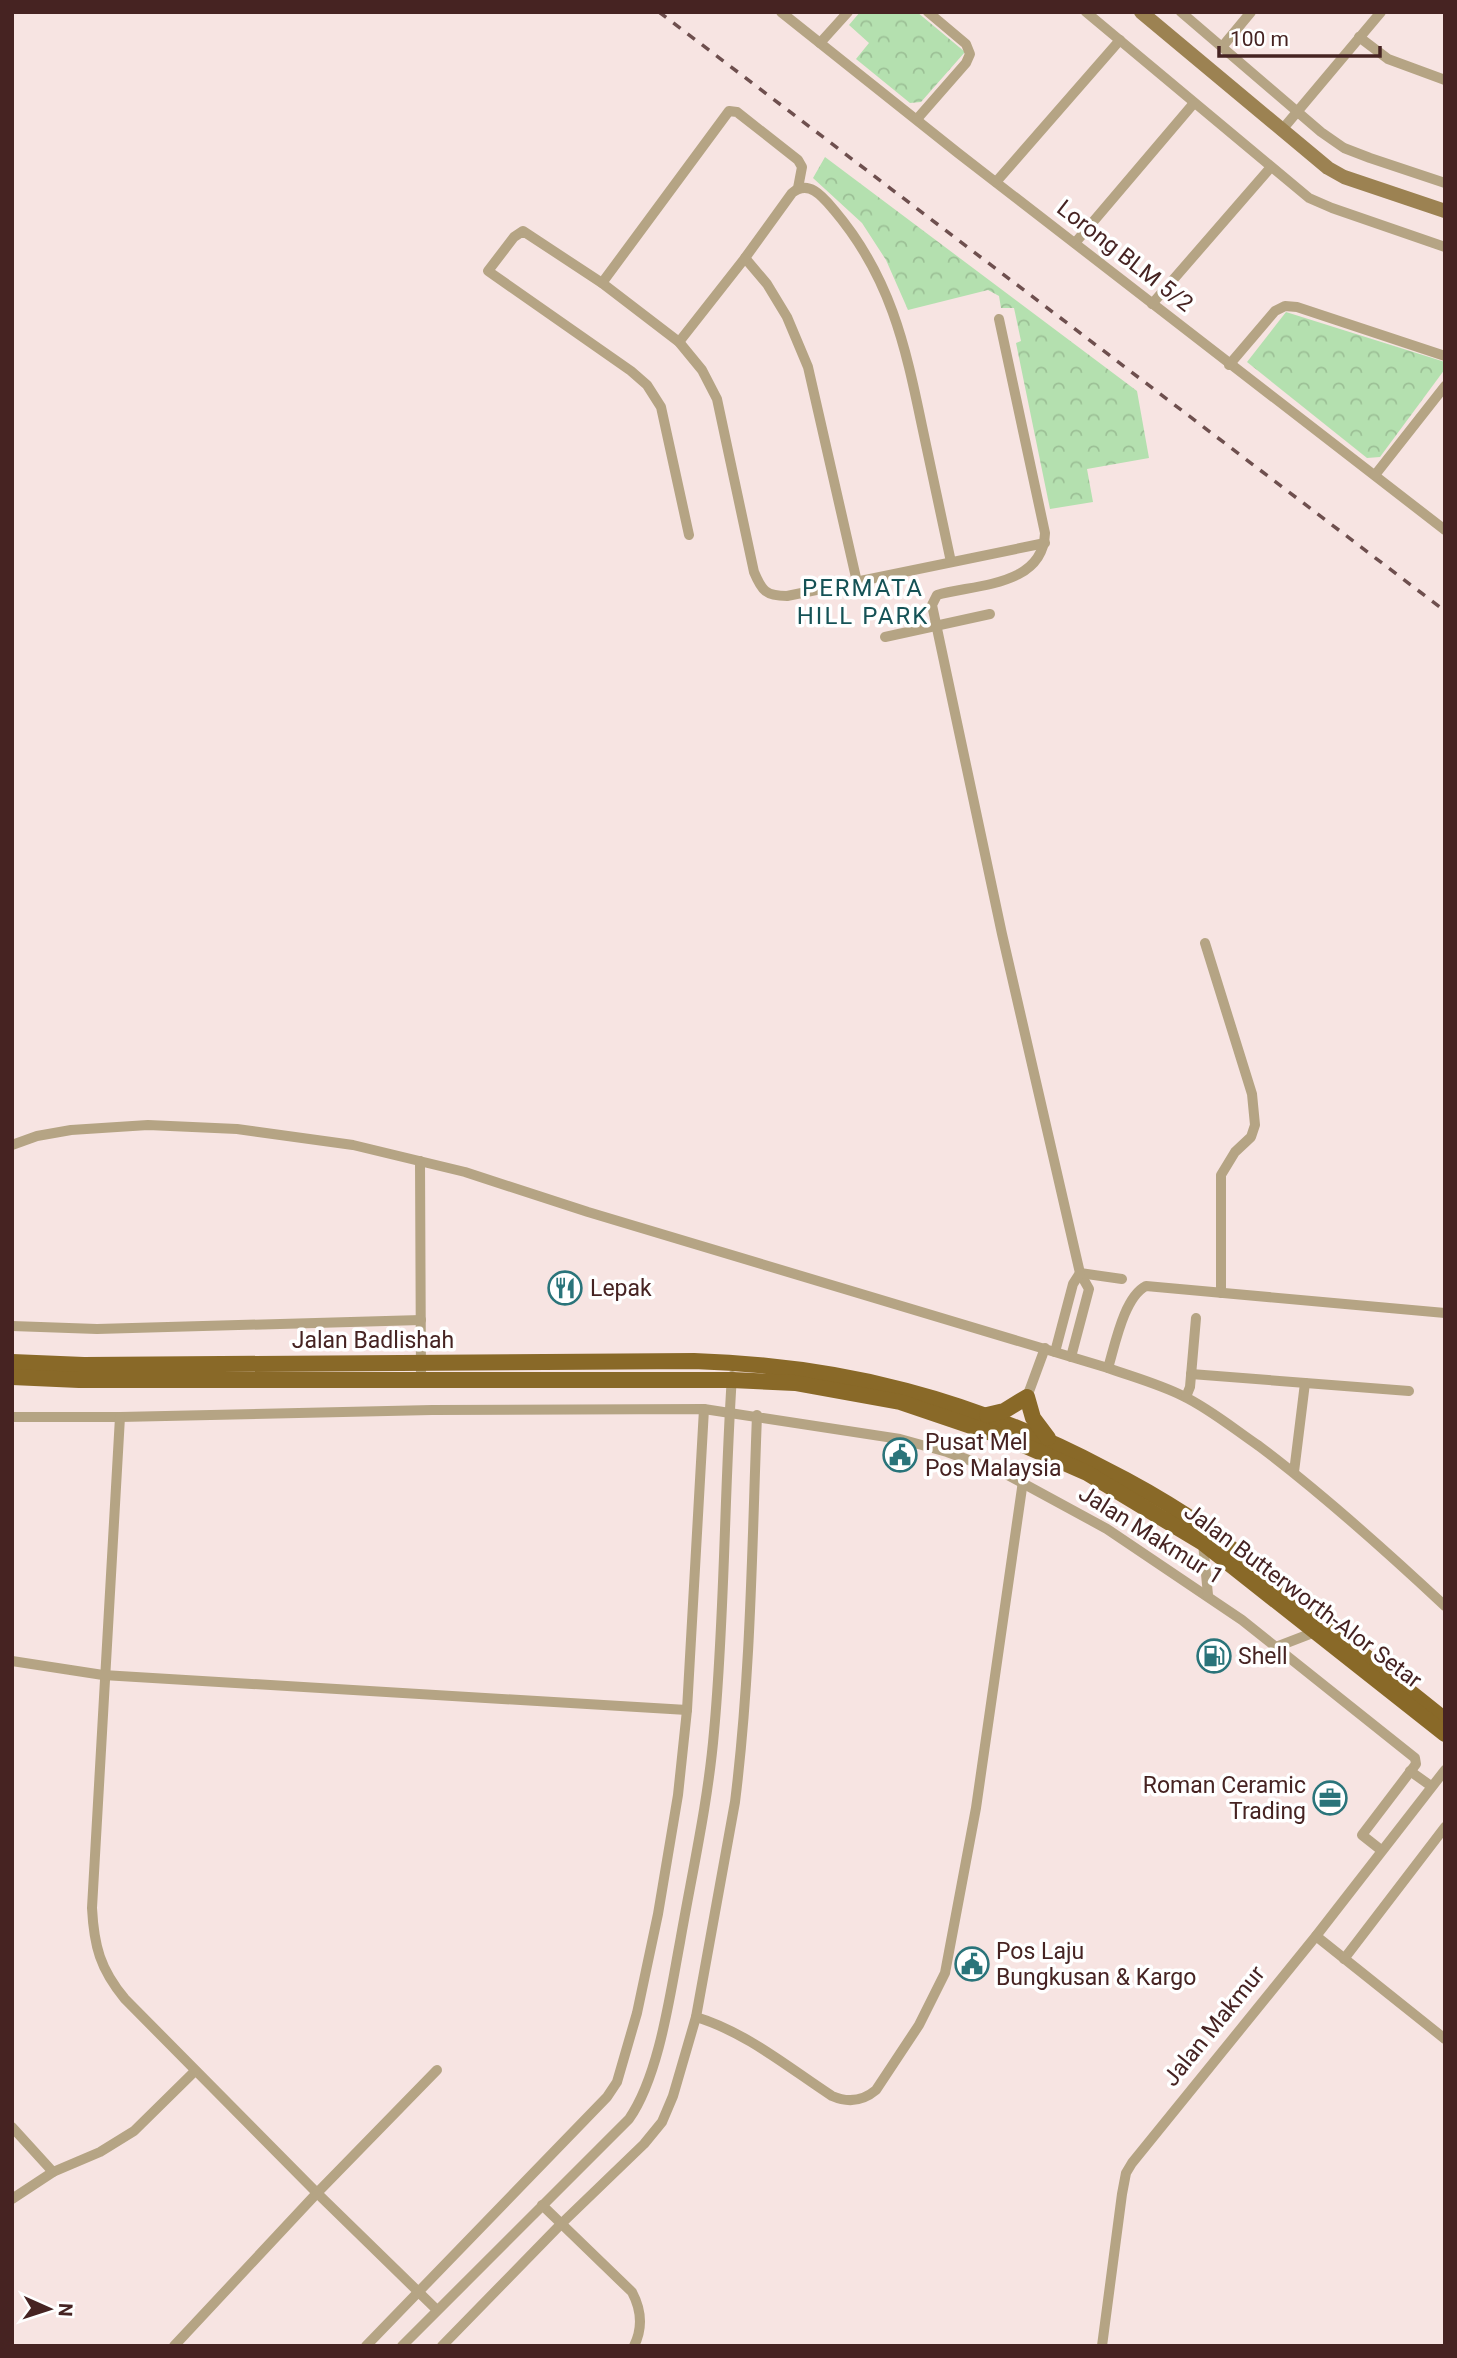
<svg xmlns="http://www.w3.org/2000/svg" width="1457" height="2358" viewBox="0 0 1457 2358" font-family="Roboto,sans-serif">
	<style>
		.park { fill: url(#park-crowns) }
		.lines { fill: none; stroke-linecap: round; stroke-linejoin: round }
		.street { stroke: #b5a484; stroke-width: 10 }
		.secondary { stroke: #9c8252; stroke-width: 14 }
		.primary { stroke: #896928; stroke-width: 16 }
		.rail { stroke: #6e4f4e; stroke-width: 3.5; stroke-dasharray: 9 9; stroke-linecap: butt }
		.labels { text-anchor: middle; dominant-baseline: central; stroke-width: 7; stroke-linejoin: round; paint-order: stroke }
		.street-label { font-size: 23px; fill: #462322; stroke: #fff }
		.poi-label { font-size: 23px; fill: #462322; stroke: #fff; text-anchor: start }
		.neighbourhood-label { font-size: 24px; letter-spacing: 2px; fill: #155256; stroke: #fff }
	</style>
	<defs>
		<pattern id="park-crowns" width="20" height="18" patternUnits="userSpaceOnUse" patternTransform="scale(1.75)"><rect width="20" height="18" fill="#b4e0af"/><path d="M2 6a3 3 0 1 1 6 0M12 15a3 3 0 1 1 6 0" fill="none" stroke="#9cc096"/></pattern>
	</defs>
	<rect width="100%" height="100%" fill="#f7e4e2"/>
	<g class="park">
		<path d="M860 12H917L965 52 921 102 910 103 856 59 869 43 849 25Z"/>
		<path d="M825 157 1137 391 1149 458 1087 469 1093 502 1050 509 1016 343 1021 341 1014 308H1001L999 296 988 290 908 310 886 260 862 223 813 178Z"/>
		<path d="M1286 312 1445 362V369L1380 457 1367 458 1247 362Z"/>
	</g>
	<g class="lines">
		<g class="street">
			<path d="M781 12 958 153 1445 530"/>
			<path d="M1086 12 1309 198 1332 208 1445 247"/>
			<path d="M1181 12 1321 132 1344 148 1370 158 1445 183"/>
			<path d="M1359 37 1388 59 1445 80"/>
			<path d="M820 43 848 12"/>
			<path d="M1222 47 1251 12"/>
			<path d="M917 119 966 63 970 54 966 44 928 12"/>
			<path d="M1281 131 1381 12"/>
			<path d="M996 182 1120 40"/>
			<path d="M1075 243 1194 103"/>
			<path d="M745 258 767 284 787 317 808 367 857 582"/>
			<path d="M602 283 729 111 737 112 798 160 802 167 798 188"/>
			<path d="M1152 304 1271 167"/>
			<path d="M999 319 1045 533C1043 587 975 584 937 595L932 605 1002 934 1080 1273 1089 1289 1071 1357"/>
			<path d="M679 342 745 258 792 193C809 179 823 197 834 210 890 276 905 344 922 426 932 471 941 517 951 562"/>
			<path d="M1229 365 1275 311 1285 306 1297 307 1445 356"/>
			<path d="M1375 475 1445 386"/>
			<path d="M689 535 661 407 647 385 631 371 488 271 514 237 523 231 602 283 679 342 702 370 717 399 754 572C762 591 766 596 787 596L1045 543"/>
			<path d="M885 637 990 614"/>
			<path d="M1205 943 1252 1094 1255 1125 1251 1137 1235 1152 1221 1175V1293"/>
			<path d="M12 1145 37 1136 71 1130 148 1125 237 1129 353 1145 465 1172 588 1212 1108 1368C1133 1377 1159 1384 1183 1396 1210 1409 1234 1429 1259 1446 1324 1495 1385 1550 1445 1606"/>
			<path d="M420 1161 421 1380"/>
			<path d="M1080 1273 1122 1279"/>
			<path d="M12 1326 97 1329 421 1320"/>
			<path d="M1055 1352 1073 1284 1080 1273"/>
			<path d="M1108 1368C1115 1345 1124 1297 1146 1286L1445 1313"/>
			<path d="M1191 1374 1409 1391"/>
			<path d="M1027 1397 1045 1348"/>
			<path d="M1186 1397 1190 1387 1196 1318"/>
			<path d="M12 1417H120L432 1410 704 1409 900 1439 947 1452 1004 1473 1107 1529 1242 1620 1415 1758 1416 1764 1362 1835 1381 1850"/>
			<path d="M120 1417 92 1908C94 1946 100 1969 125 1999L317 2193 174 2346"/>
			<path d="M1294 1472 1305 1383"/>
			<path d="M1203 1543 1208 1595"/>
			<path d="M1276 1647 1315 1632"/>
			<path d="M12 1661 103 1675 687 1710"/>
			<path d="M1410 1771 1431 1786"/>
			<path d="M1316 1936 1445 2039"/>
			<path d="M1344 1959 1445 1827"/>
			<path d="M696 2017C746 2032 789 2068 832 2096 848 2103 863 2101 876 2090L919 2025 945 1973 976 1808 1023 1481"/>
			<path d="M437 2070 317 2193 437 2310"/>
			<path d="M12 2127 53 2172"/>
			<path d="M12 2199 53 2172 100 2152 134 2131 195 2071"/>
			<path d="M542 2205 632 2292C641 2309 643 2328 634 2346"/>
			<path d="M366 2346 607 2097 617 2082 637 2013 658 1914 678 1795 687 1710 704 1409"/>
			<path d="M402 2346 629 2119C659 2076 670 1995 680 1942 692 1873 708 1803 714 1732 725 1614 724 1495 732 1376"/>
			<path d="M442 2346 561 2224 644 2144 662 2122 673 2096 696 2017 735 1802C751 1674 752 1544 757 1415"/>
			<path d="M1102 2346 1122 2194 1126 2173 1132 2163 1316 1936 1445 1770"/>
		</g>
		<path class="secondary" d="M1141 12 1328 168 1344 177 1445 211"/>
		<g class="primary">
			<path d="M12 1362 84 1365 694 1361C844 1366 972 1399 1105 1469 1133 1483 1161 1499 1187 1516 1227 1543 1263 1574 1300 1604 1349 1643 1397 1682 1445 1720"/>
			<path d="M12 1377 79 1380H732L795 1383 900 1402 1012 1440 1087 1473 1203 1543 1445 1734"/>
			<path d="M987 1415 1004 1411 1027 1397 1033 1418 1048 1438"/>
		</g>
		<path class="rail" d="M659 12 1445 611"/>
	</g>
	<defs>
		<symbol id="restaurant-ring" viewBox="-11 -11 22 22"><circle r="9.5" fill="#fff" stroke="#2a747a" stroke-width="1.5"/><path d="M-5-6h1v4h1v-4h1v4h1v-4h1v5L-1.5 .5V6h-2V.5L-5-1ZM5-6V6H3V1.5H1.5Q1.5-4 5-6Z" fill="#2a747a"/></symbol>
		<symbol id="civic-ring" viewBox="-11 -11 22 22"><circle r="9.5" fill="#fff" stroke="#2a747a" stroke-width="1.5"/><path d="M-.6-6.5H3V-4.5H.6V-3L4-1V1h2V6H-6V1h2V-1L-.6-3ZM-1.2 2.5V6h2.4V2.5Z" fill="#2a747a"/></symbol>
		<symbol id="fuel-ring" viewBox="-11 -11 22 22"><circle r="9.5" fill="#fff" stroke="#2a747a" stroke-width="1.5"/><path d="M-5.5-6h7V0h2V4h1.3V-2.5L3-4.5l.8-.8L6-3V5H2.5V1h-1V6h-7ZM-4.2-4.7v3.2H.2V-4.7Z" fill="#2a747a"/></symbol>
		<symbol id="office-ring" viewBox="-11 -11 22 22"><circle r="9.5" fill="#fff" stroke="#2a747a" stroke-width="1.5"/><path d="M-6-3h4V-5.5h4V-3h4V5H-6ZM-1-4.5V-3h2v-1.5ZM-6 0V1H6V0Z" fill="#2a747a"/></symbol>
	</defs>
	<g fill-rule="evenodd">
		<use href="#restaurant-ring" x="546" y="1269" width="38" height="38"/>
		<use href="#civic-ring" x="881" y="1436" width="38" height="38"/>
		<use href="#fuel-ring" x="1195" y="1637" width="38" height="38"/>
		<use href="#office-ring" x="1311" y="1779" width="38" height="38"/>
		<use href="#civic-ring" x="953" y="1945" width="38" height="38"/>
	</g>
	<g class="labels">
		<g class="street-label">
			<text transform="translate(1125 256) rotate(38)">Lorong BLM 5/2</text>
			<text x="373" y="1340">Jalan Badlishah</text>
			<text transform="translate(1151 1535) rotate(32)">Jalan Makmur 1</text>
			<text transform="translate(1303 1596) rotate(37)">Jalan Butterworth-Alor Setar</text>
			<text transform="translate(1214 2026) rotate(-51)">Jalan Makmur</text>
		</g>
		<g class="poi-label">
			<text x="590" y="1288">Lepak</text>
			<text x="925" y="1442">Pusat Mel<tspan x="925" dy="26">Pos Malaysia</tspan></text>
			<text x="1238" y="1656">Shell</text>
			<text x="1306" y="1785" text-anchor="end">Roman Ceramic<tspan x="1306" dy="26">Trading</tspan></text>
			<text x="996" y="1951">Pos Laju<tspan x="996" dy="26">Bungkusan &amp; Kargo</tspan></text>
		</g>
		<g class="neighbourhood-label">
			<text x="863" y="588">PERMATA<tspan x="863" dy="28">HILL PARK</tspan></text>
		</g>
	</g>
	<rect width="1457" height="2358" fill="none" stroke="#462322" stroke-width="28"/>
	<g transform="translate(49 2309) rotate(93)" stroke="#ffffff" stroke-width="5" paint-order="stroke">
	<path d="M0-5L12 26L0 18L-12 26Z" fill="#462322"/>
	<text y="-10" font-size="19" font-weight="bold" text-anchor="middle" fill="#462322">N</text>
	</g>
	<path d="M1219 46v10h161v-10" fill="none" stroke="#462322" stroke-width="3.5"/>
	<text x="1230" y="46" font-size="21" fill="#462322" stroke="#ffffff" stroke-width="5" paint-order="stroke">100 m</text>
</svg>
